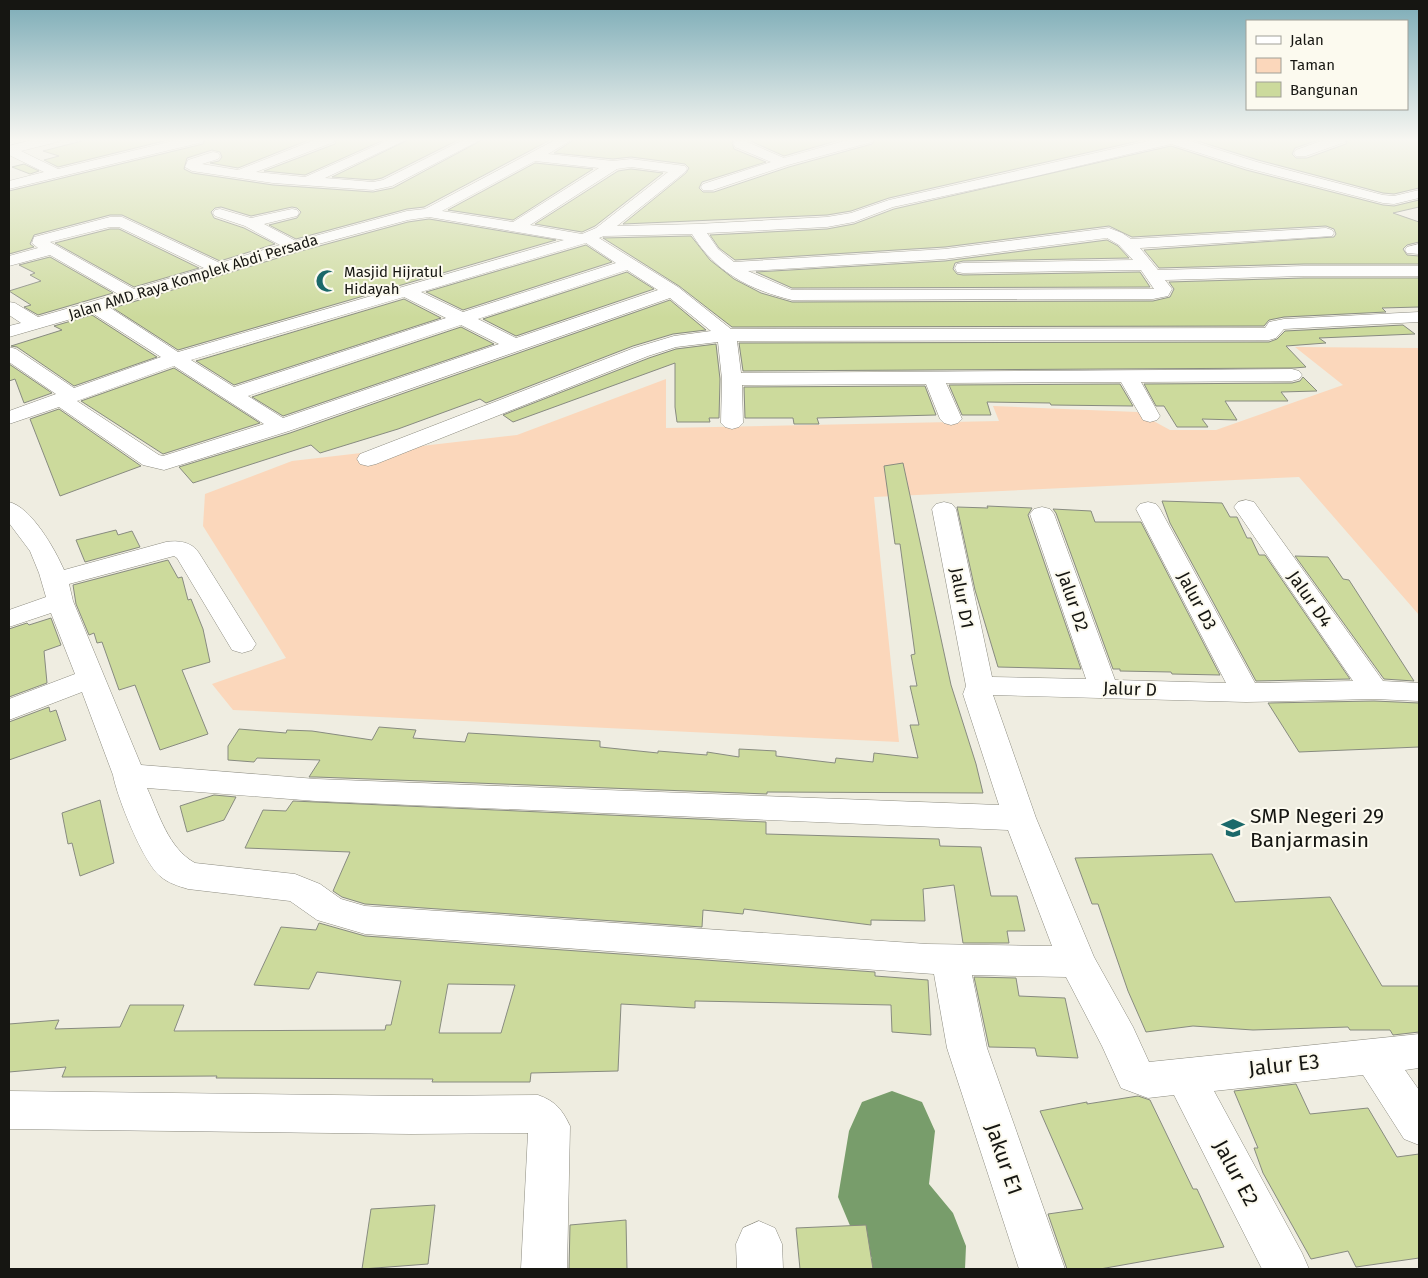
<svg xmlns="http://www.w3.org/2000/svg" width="1428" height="1278" viewBox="0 0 1428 1278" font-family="'Fira Sans',sans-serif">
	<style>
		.green { fill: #fbd7bb }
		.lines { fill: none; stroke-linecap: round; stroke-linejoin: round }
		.river { fill: #789d6b; fill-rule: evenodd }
		.building { fill: #ccda9c; stroke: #888b80; fill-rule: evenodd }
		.street-casing { stroke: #8d8c81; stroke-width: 1 }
		.street { fill: #fff; fill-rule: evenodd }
		.labels { text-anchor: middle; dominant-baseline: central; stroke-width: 4; stroke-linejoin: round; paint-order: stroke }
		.far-poi-label { font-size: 15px; fill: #161612; stroke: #fcfaef; text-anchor: start }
		.far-street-label { font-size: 15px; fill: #161612; stroke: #fcfaef }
		.street-label { font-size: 18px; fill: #161612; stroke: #fcfaef }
		.near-poi-label { font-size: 21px; fill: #161612; stroke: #fcfaef; text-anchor: start }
		.near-street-label { font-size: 21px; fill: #161612; stroke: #fcfaef }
	</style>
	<rect width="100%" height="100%" fill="#efede1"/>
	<path class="green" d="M1295 347 1419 348V615L1299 477 874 497 899 742 233 710 212 684 286 658 203 526 205 494 292 461 517 435 666 379V428L999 421 993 406 1137 412 1170 430H1216L1343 385Z"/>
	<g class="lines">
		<path class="river" d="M892 1091 922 1102 935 1131 929 1184 953 1213 966 1246 965 1269H871L872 1258 851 1228 838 1197 849 1131 862 1102Z"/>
	</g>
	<g class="building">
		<path d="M90 139H172L58 167 44 160 59 156 43 151Z"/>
		<path d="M206 139H311L238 168 210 163 219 161 222 157 220 152 212 150 187 158 184 169 192 173 273 185 373 192 393 188 484 139H552L424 207 407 209 296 239 269 225 297 218 301 212 297 208 292 207 251 216 221 207 215 208 211 212 214 218 244 228 275 244 220 261 122 215H110L34 235 30 244 34 247 9 254V191L203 144Z"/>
		<path d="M337 139H386L305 175 264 171 335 144Z"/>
		<path d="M410 139H460L382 178 373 180 332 177Z"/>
		<path d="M575 139H734L732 143 734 149 766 162 702 182 699 188 703 192H714L789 167 872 144 875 139H1147L889 198 851 211 827 215 623 224 686 173 689 168 685 164 631 157 613 159 554 153Z"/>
		<path d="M746 139H843L784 156Z"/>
		<path d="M1191 139H1321L1295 148 1292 154 1296 158H1307L1346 144 1348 139H1419V188L1394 194 1383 193 1258 160Z"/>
		<path d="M1171 146 1246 170 1383 205 1394 206 1419 200V207L1393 213 1419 222V242L1407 245 1403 249 1407 255 1419 256V264H1304L1159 268 1144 250 1334 237 1336 234 1334 229 1326 226 1132 237 1109 226 945 247 735 260 719 248 710 235 827 229 854 224 894 209Z"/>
		<path d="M535 163 593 169 513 220 448 210Z"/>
		<path d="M24 164 39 171 30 174 12 167Z"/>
		<path d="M631 169 663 173 595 226 582 232 535 224 618 171Z"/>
		<path d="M429 219 556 240 178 350 113 308 301 251 408 222Z"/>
		<path d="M110 229H119L199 268 134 287 55 243Z"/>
		<path d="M691 236 710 260 734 279 761 293 792 302 1153 301 1170 297 1174 289 1169 282 1304 278H1419V307L1382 308 1386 312 1284 317 1269 320 1264 326 732 327 679 286 603 238Z"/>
		<path d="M1107 240 1118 246 1129 258 963 261 955 263 953 269 957 274 963 275 1140 272 1150 287 792 288 756 272 945 261Z"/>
		<path d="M586 245 612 262 463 310 426 292Z"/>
		<path d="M50 257 113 293 38 315 24 307 31 305 9 291 41 281 30 275 35 273 19 265Z"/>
		<path d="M627 272 654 289 516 336 483 319Z"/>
		<path d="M404 299 441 318 234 385 196 361Z"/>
		<path d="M670 300 706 330 673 334 633 346 486 403 480 399 398 429 320 453 311 445 193 483 179 467 290 433Z"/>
		<path d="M92 315 157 357 74 386 17 347 11 346 62 330 54 326Z"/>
		<path d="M1403 325 1415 334 1319 338 1326 343 1286 346 1306 367 1294 368 743 371 739 343 1269 342 1277 339 1285 331Z"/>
		<path d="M461 327 494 344 283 416 252 397Z"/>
		<path d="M716 344 720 379 719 418H709L710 422H677L675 407V363L513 422 503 415 649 358 676 349Z"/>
		<path d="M9 364 52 393 24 403 15 379 9 381Z"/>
		<path d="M174 368 260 423 163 454 81 401Z"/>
		<path d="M1303 377 1317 391 1281 392 1288 401H1225L1237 420 1202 419 1208 427H1177L1164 406H1156L1144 384 1292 383 1300 381Z"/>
		<path d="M1120 384 1133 406 1051 405 1050 403 987 402 991 415H962L949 385Z"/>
		<path d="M925 386 936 415 817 418 819 424H794L793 418H745L744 387Z"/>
		<path d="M59 409 141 466 60 496 30 419Z"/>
		<path d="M903 463 951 685 976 764 983 793 767 792V794L316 777H309L320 760 257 758 254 762 228 760V746L239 729 286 733 287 730 312 731 372 740 379 727 416 730 413 738 465 742 468 733 600 741V747L658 753V751L707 755V752L739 757V749L776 751V756L835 763 836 758 873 762 874 753 918 758 910 725H919L910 686H917L911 655 915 654 900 544H895L884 466Z"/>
		<path d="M1162 501 1222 503 1230 517H1237L1247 538H1251L1259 555H1265L1350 679 1256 681 1170 523Z"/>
		<path d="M987 506 1032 508 1028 515 1081 669 998 667 975 590 957 507 988 508Z"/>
		<path d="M1053 509 1091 511 1095 522H1141L1220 675 1172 674 1171 672 1120 671V669H1113L1056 513Z"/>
		<path d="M116 530 118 535 132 531 140 547 85 562 76 540Z"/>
		<path d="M1295 556 1328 557 1343 579 1349 580 1414 681 1384 679Z"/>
		<path d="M168 560 178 578 182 577 188 600 191 599 203 629 210 662 182 670 208 734 160 750 135 685 119 690 102 642 97 643 94 633 89 635 76 604 73 585Z"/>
		<path d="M51 618 61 645 44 651 47 683 9 697V629L27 623 29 625Z"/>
		<path d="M1374 701 1419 703V747L1299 752 1268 703Z"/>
		<path d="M49 707 50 712 56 710 66 740 9 760V722Z"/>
		<path d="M214 795 236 797 224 820 187 832 180 806Z"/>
		<path d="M100 800 114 863 80 876 72 843 68 844 62 813Z"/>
		<path d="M293 801 766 822V834L939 839 940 846 981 847 991 896H1017L1025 931H1007L1009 943H963L954 885 923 889 925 921 871 920V925L744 909 743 914 703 910 702 927 365 904 342 897 333 891 350 852 245 848 263 810 286 811Z"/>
		<path d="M1212 854 1235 902 1330 897 1382 986H1419V1032L1393 1035 1390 1030H1350L1348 1027 1253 1030 1193 1026 1146 1032 1128 991 1098 904H1092L1075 858Z"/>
		<path d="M319 923 365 936 875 972V976L928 980 931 1035 892 1032 891 1005 695 1001V1008L621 1004 618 1071 531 1073 530 1082H432L433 1079 216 1078 217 1076 62 1077 66 1067 9 1072V1024L59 1020 55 1029 120 1027 130 1005H184L174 1031 385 1030 386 1025H391L401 981 317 972 309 989 254 985 281 927 316 930ZM448 984 515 985 501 1033H439Z"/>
		<path d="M974 977 1016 978 1019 996 1065 998 1078 1058 1037 1056 1035 1048 989 1047Z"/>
		<path d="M1296 1084 1310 1114 1368 1108 1397 1157 1419 1154V1258L1356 1267 1348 1251 1311 1259 1263 1173 1254 1148H1258L1234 1091Z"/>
		<path d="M1138 1096 1150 1100 1193 1189H1197L1224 1247 1100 1269H1067L1048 1214 1083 1209 1040 1111 1087 1102V1104Z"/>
		<path d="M435 1205 428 1264 362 1269 371 1209Z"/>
		<path d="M626 1220 627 1269H569L570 1225Z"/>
		<path d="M866 1225 873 1269H800L796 1228Z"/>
	</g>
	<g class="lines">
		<defs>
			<g id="street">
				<path d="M36 139H58L57 142 21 151 58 169 181 139H204L203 142 9 189V181L44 172 9 155V146Z"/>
				<path d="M317 139H335L334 142 256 172 305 177 391 139H408L325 178 373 182 383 180 465 139H482L392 186 373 190 273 183 192 171 185 167 188 160 213 152 218 153 220 156 218 159 202 164 238 170Z"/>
				<path d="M557 139H573L548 154 613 161 631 159 685 166 687 169 685 172 617 226 697 224 827 217 851 213 889 200 1157 139H1184L1257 162 1383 195 1394 196 1419 190V198L1394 204 1383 203 1247 168 1171 144 1032 177 893 207 854 222 827 227 707 233 718 249 734 262 945 249 1109 228 1122 233 1131 239 1326 228 1332 230 1334 233 1332 236 1140 248 1158 270 1304 266H1419V276H1304L1165 280 1172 289 1168 296 1153 299 792 300C750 290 715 272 692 234L604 236 599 238 678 287 731 329 1265 328 1269 322 1284 319 1419 312V322L1284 329 1276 338 1269 340 737 341 741 373 1292 369 1299 371 1302 375 1299 379 1292 381 1141 382 1160 416 1157 420 1150 422 1143 420 1121 382 946 383 962 419 958 423 951 425 944 423 940 419 926 384 742 385 743 423 739 427 732 429 725 427 721 423 722 379 718 342 676 347 648 356 376 464 368 466 360 464 357 459 360 454 634 348 674 336 711 331 670 298 289 431 164 470 143 465 59 407 9 424V411L56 394 9 362V347L16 349 74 388 161 357 92 313 9 337V326L21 323 9 315V302L15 303 38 317 118 294 50 255 9 266V256L38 248 32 243 34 237 110 217H122L220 263 280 245 245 226 215 216 213 213 215 210 220 209 251 218 292 209 297 210 299 213 297 216 264 224 296 241 407 211 425 209ZM535 161 599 168 513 222 442 211ZM631 167 668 172 596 228 582 234 530 225 617 169ZM429 217 564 240 178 352 109 307 300 249 408 220ZM110 227H119L204 268 134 289 50 242ZM1107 238 1119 245 1133 260 963 263 957 264 955 268 957 272 963 273 1141 270 1154 289 792 290 748 271 945 259ZM586 243 616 263 463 312 421 292ZM627 270 658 290 516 338 478 319ZM404 297 446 318 234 387 191 360ZM461 325 499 344 283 418 248 396ZM174 366 264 424 163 456 159 455 77 401Z"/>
				<path d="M851 139H873L872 142 788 165 713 190H703L701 187 703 184 771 162 735 147 734 144 735 141H745L784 158Z"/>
				<path d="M1327 139H1346L1345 142 1306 156H1296L1294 153 1296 150Z"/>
				<path d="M1419 244V254L1407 253 1405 250 1407 247Z"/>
				<path d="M1246 500 1254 502 1383 681 1419 683V701L1374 699 1246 702 993 695 1036 818 1094 957 1133 1027 1149 1062 1419 1034V1068L1405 1070 1419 1090V1145L1404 1139 1363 1075 1214 1091 1302 1253 1309 1269H1262L1174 1095 1148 1098 1121 1088 1102 1046 1066 977 972 975 987 1048 1065 1269H1019L947 1048 934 974 365 934 317 920 290 901 188 889C178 886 168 883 160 876 143 862 117 797 113 775L82 692 9 720V699L75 674 51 613 9 627V610L46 597 39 573 30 551 9 523V502C31 507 55 549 64 570L166 542C179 540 192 542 199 553L256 644 252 650 242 653 232 650 177 558 174 556 69 584 73 601 141 765 316 779 999 805 963 694 966 686 932 509 936 504 944 502 952 504 956 509 992 677 1086 679 1030 514 1034 509 1042 507 1050 509 1054 514 1115 680 1226 683 1136 509 1140 504 1148 502 1156 504 1160 509 1255 683 1353 681 1234 507 1238 502ZM147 788 316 801 1008 830 1052 946 927 944 365 906 341 899 320 884 295 874 195 863C168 848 159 814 147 788Z"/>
				<path d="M9 1091 411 1096 538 1095C555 1101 562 1109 570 1126L567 1269H521L528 1133 411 1134 9 1129Z"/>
				<path d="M759 1221 775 1228 782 1244 783 1269H737L736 1244 743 1228Z"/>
			</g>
		</defs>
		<use href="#street" class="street-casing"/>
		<use href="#street" class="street"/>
	</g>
	<linearGradient id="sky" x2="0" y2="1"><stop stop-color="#7babb6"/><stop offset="0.44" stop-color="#f8f7f2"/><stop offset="1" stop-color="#f8f7f2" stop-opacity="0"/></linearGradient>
	<rect width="1428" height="318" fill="url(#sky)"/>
	<defs>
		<symbol id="mosque-bare" viewBox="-9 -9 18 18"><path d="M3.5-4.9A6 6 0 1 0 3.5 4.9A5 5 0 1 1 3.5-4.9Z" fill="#1b696a" stroke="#fcfaef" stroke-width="2.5" paint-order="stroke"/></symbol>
		<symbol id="school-bare" viewBox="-9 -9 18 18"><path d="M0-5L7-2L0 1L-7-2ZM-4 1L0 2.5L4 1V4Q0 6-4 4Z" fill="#1b696a" stroke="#fcfaef" stroke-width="2.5" paint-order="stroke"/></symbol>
	</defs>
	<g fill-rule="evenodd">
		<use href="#mosque-bare" x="311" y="265" width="32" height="32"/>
		<use href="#school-bare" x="1217" y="812" width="32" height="32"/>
	</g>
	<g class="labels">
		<g class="far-poi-label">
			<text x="344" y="272">Masjid Hijratul<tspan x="344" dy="17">Hidayah</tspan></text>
		</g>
		<g class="far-street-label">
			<text transform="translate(193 277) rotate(-17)">Jalan AMD Raya Komplek Abdi Persada</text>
		</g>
		<g class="street-label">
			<text transform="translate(962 598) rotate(79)">Jalur D1</text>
			<text transform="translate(1310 599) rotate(55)">Jalur D4</text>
			<text transform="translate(1073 601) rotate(71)">Jalur D2</text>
			<text transform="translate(1197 601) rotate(62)">Jalur D3</text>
			<text transform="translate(1130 689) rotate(2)">Jalur D</text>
		</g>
		<g class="near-poi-label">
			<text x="1250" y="816">SMP Negeri 29<tspan x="1250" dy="24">Banjarmasin</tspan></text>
		</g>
		<g class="near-street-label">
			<text transform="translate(1284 1065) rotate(-6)">Jalur E3</text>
			<text transform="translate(1004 1159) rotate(71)">Jakur E1</text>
			<text transform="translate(1236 1173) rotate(62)">Jalur E2</text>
		</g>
	</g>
	<rect width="1428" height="1278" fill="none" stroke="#161612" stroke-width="20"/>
	<rect x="1246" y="20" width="162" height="90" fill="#fcfaef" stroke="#a09f97"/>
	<rect x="1256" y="36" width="25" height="8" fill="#ffffff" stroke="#a09f97"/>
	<text x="1290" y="45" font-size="15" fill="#161612">Jalan</text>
	<rect x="1256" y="58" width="25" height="15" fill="#fbd7bb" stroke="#a09f97"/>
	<text x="1290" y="70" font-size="15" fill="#161612">Taman</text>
	<rect x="1256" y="82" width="25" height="15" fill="#ccda9c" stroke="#a09f97"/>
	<text x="1290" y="95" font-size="15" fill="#161612">Bangunan</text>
</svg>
